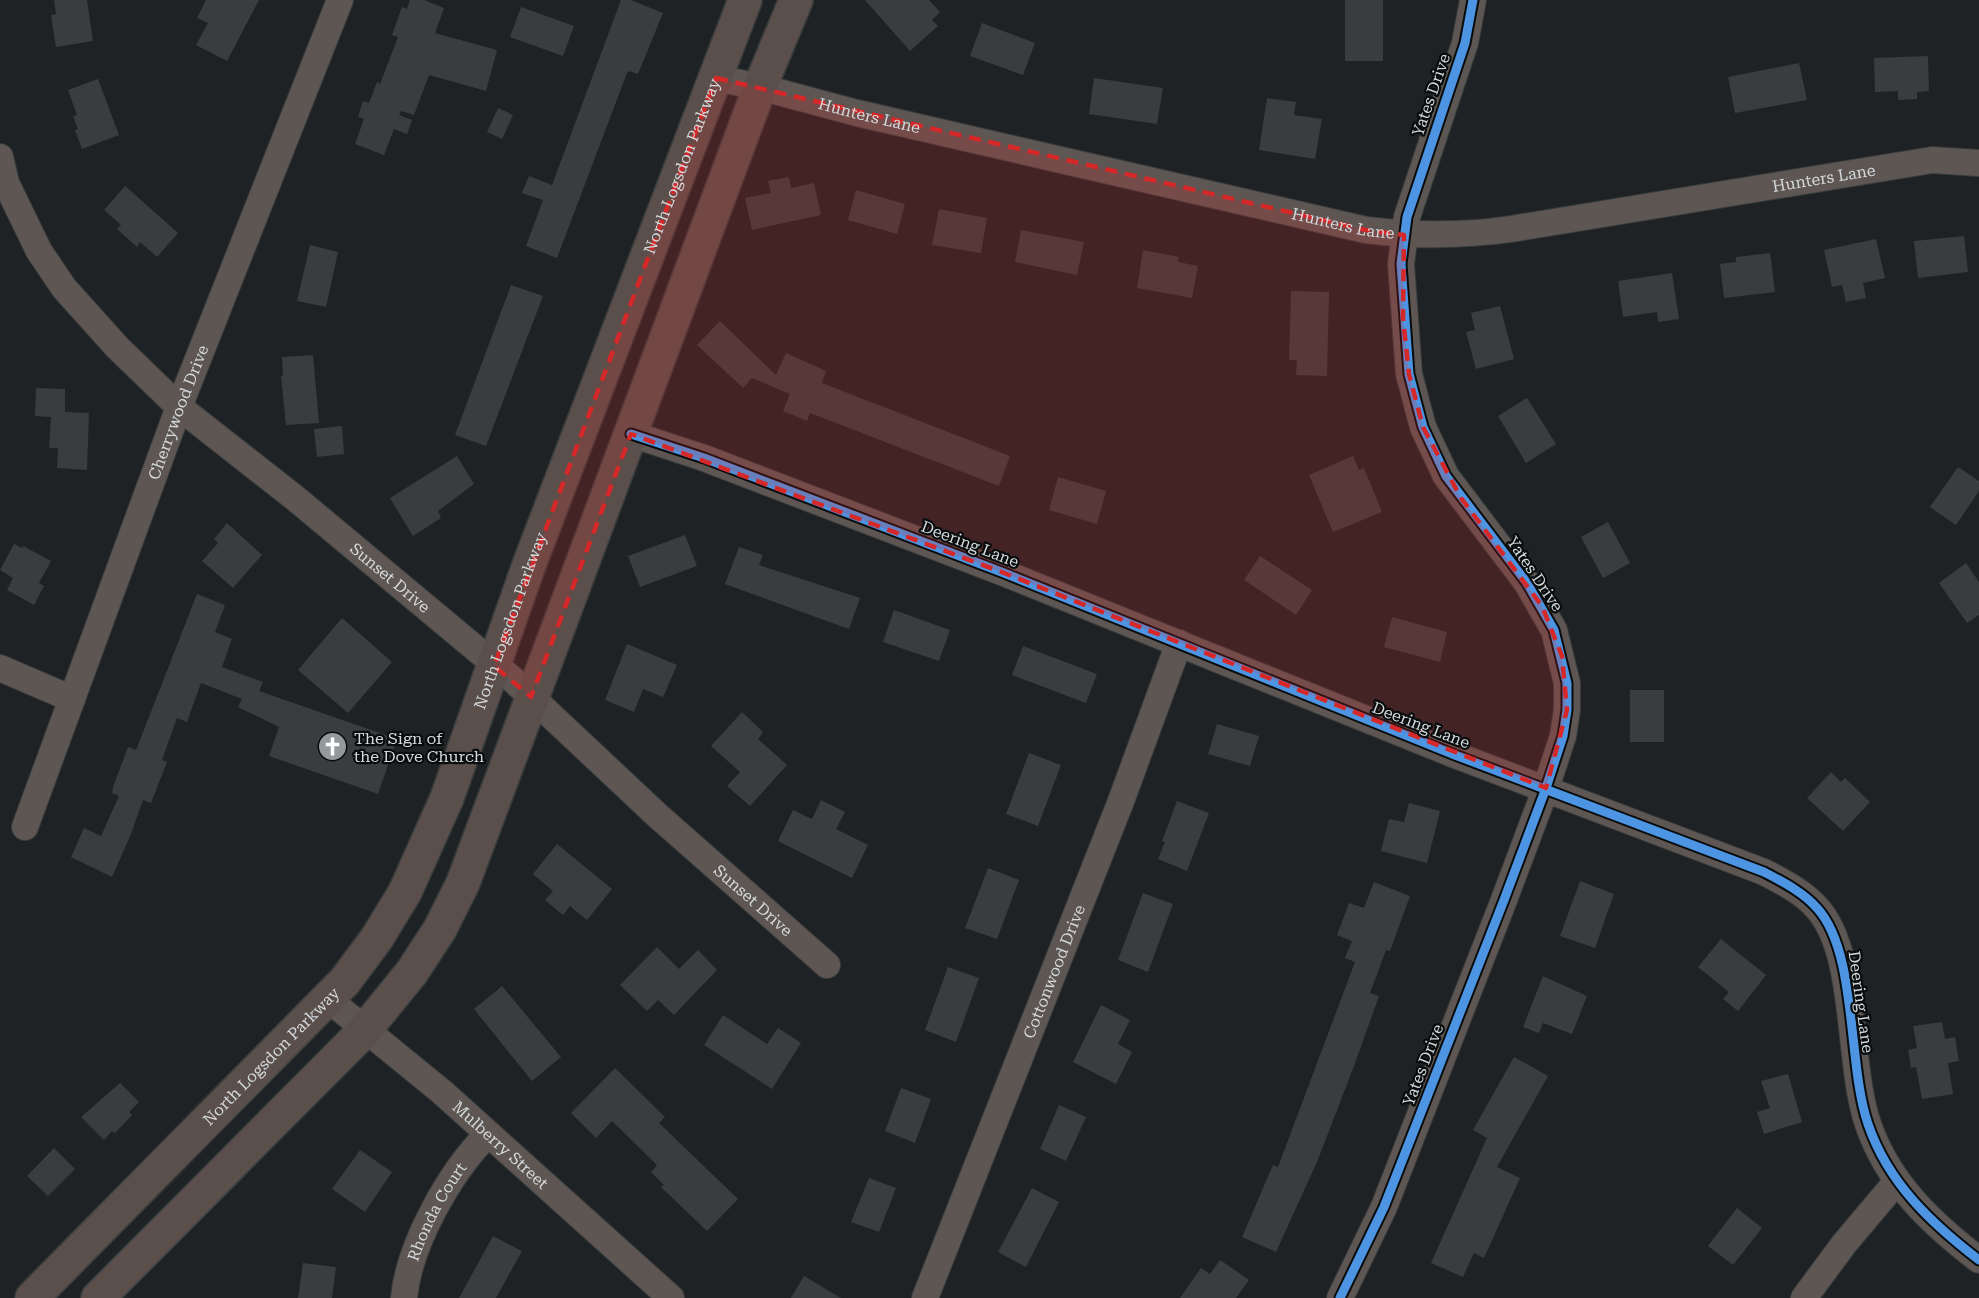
<svg xmlns="http://www.w3.org/2000/svg" width="1979" height="1298" viewBox="0 0 1979 1298" font-family="'Roboto Serif',serif">
	<style>
		.building { fill: #3a3d3f }
		.lines { fill: none; stroke-linecap: round; stroke-linejoin: round }
		.street-casing { stroke: #383c3d; stroke-width: 28 }
		.secondary-casing { stroke: #383c3d; stroke-width: 36 }
		.street { stroke: #5d5652; stroke-width: 26 }
		.secondary { stroke: #5a4f4b; stroke-width: 33 }
		.cycleway-casing { stroke: #080c0d; stroke-width: 13 }
		.cycleway { stroke: #4d94e3; stroke-width: 9 }
		.marked { fill: #d62828; fill-opacity: 0.2; stroke: #d62828; stroke-width: 4.5; stroke-dasharray: 12 8; stroke-linejoin: round }
		.labels { text-anchor: middle; dominant-baseline: central; stroke-width: 4.5; stroke-linejoin: round; paint-order: stroke }
		.street-label { font-size: 16px; fill: #d4d9dc; stroke: #080c0d }
		.poi-label { font-size: 16px; fill: #d4d9dc; stroke: #080c0d; text-anchor: start }
	</style>
	<rect width="100%" height="100%" fill="#1e2224"/>
	<g class="building">
		<path d="M54 0H87L93 41 56 47 51 15 56 14Z"/>
		<path d="M206 0H259L227 61 196 45 208 23 197 18Z"/>
		<path d="M410 0H424L444 8 435 33 497 50 486 91 429 75 414 115 401 111 399 115 412 120 407 134 394 129 384 155 355 144 364 119 358 117 363 101 369 103 377 82 380 84 398 37 392 35 402 7 407 9Z"/>
		<path d="M621 0H631L663 13 638 74 629 71 627 73 557 258 526 246 543 200 522 193 529 176 552 185Z"/>
		<path d="M865 0H929L940 12 932 20 938 26 910 51Z"/>
		<rect x="1345" y="0" width="38" height="61"/>
		<path d="M521 7 574 26 563 56 510 37Z"/>
		<path d="M982 23 1035 43 1023 75 970 56Z"/>
		<path d="M1928 56 1929 91 1917 92V99L1898 100V91L1875 92 1874 58Z"/>
		<path d="M1799 63 1807 100 1735 113 1728 77Z"/>
		<path d="M1094 78 1163 88 1157 124 1089 114Z"/>
		<path d="M98 79 119 135 82 149 75 130 78 129 73 116 77 115 68 90Z"/>
		<path d="M1267 98 1296 102 1294 115 1322 119 1315 159 1259 150Z"/>
		<path d="M498 108 513 115 502 139 487 132Z"/>
		<path d="M789 177 791 188 814 183 821 215 752 230 745 198 771 193 768 181Z"/>
		<path d="M125 186 178 233 157 257 140 242 137 247 117 229 121 225 104 210Z"/>
		<path d="M856 190 905 204 897 234 848 220Z"/>
		<path d="M939 209 987 218 981 253 932 245Z"/>
		<path d="M1021 230 1084 242 1077 275 1015 262Z"/>
		<path d="M1964 236 1968 272 1918 278 1914 241Z"/>
		<path d="M1876 239 1885 278 1863 283 1866 298 1846 302 1842 285 1832 287 1824 250Z"/>
		<path d="M310 245 338 252 326 307 297 301Z"/>
		<path d="M1143 250 1179 257 1178 262 1198 266 1192 298 1137 288Z"/>
		<path d="M1770 253 1775 292 1724 298 1720 264 1736 262V257Z"/>
		<path d="M1672 273 1679 319 1658 322 1657 312 1623 317 1618 281Z"/>
		<path d="M511 285 543 296 486 446 455 435Z"/>
		<path d="M1291 291 1329 292 1327 376 1296 375 1297 360H1289Z"/>
		<path d="M1500 306 1514 359 1476 369 1466 332 1475 330 1471 313Z"/>
		<path d="M720 321 776 375 786 353 826 371 822 383 1010 456 999 486 810 413 807 421 783 411 790 394 752 378 743 388 697 345Z"/>
		<path d="M313 355 319 423 286 425 281 376H283L282 357Z"/>
		<path d="M36 388 65 389V412L89 413 87 470 57 468 58 448H49L51 417 35 416Z"/>
		<path d="M1527 398 1556 444 1526 463 1498 416Z"/>
		<path d="M342 426 344 454 317 457 314 429Z"/>
		<path d="M457 456 474 484 438 511 441 518 413 536 390 498Z"/>
		<path d="M1353 456 1359 470 1364 468 1382 512 1333 532 1309 475Z"/>
		<path d="M1958 467 1979 481V491L1956 525 1930 507Z"/>
		<path d="M1058 477 1106 491 1097 524 1049 510Z"/>
		<path d="M1608 522 1630 563 1603 578 1581 537Z"/>
		<path d="M227 523 262 555 233 588 202 561 218 543 214 539Z"/>
		<path d="M685 535 697 566 640 587 628 556Z"/>
		<path d="M14 544 22 548 23 546 51 561 39 583 44 586 34 605 7 590 13 578 0 570Z"/>
		<path d="M739 547 763 555 759 565 860 598 849 629 725 584Z"/>
		<path d="M1260 556 1312 590 1296 615 1244 580Z"/>
		<path d="M1966 563 1979 582V615L1967 623 1939 583Z"/>
		<path d="M197 594 225 605 215 632 232 639 222 667 263 682 259 691 397 739 378 794 269 756 279 727 238 707 242 699 201 683 187 722 177 718 162 760 167 762 151 803 143 800 131 834 112 877 71 857 84 828 101 836 119 796 112 793 113 787 128 747 136 750Z"/>
		<path d="M894 610 950 630 939 661 883 642Z"/>
		<path d="M1392 617 1447 632 1440 662 1384 647Z"/>
		<path d="M342 618 392 662 348 713 298 670Z"/>
		<path d="M627 644 677 665 663 697 643 689 634 712 605 700Z"/>
		<path d="M1023 646 1097 674 1086 703 1012 675Z"/>
		<rect x="1630" y="690" width="34" height="52"/>
		<path d="M742 712 763 732 758 739 787 765 750 806 727 786 740 772 711 746Z"/>
		<path d="M1217 724 1259 736 1250 766 1208 754Z"/>
		<path d="M1029 753 1061 765 1038 826 1006 814Z"/>
		<path d="M1831 772 1841 782 1845 778 1870 802 1843 831 1807 798Z"/>
		<path d="M821 800 845 812 836 829 868 845 852 878 778 841 793 810 812 819Z"/>
		<path d="M1177 801 1209 813 1187 871 1158 859 1165 842 1162 841Z"/>
		<path d="M1409 803 1440 811 1427 863 1381 851 1389 819 1404 822Z"/>
		<path d="M557 844 612 889 587 920 570 906 563 915 545 900 553 891 533 874Z"/>
		<path d="M988 868 1019 880 997 939 965 928Z"/>
		<path d="M1580 881 1614 894 1595 948 1560 936Z"/>
		<path d="M1374 882 1410 896 1390 951 1386 950 1370 993 1379 996 1354 1066 1317 1162 1276 1252 1242 1237 1273 1165 1278 1167 1355 962 1345 958 1352 941 1337 935 1349 903 1364 908Z"/>
		<path d="M1143 893 1173 904 1148 972 1118 960Z"/>
		<path d="M1721 939 1766 975 1738 1011 1723 999 1729 992 1698 967Z"/>
		<path d="M657 947 679 969 698 950 717 970 674 1015 658 1000 647 1011 620 985Z"/>
		<path d="M948 967 979 978 956 1042 925 1030Z"/>
		<path d="M1543 976 1587 996 1572 1034 1543 1023 1539 1033 1523 1027Z"/>
		<path d="M502 986 561 1057 532 1081 474 1009Z"/>
		<path d="M1101 1005 1130 1020 1118 1044 1132 1052 1116 1084 1073 1062Z"/>
		<path d="M723 1015 767 1044 778 1028 801 1043 772 1089 704 1045Z"/>
		<path d="M1942 1022 1945 1039 1955 1037 1959 1061 1948 1063 1953 1094 1922 1099 1916 1067 1911 1068 1908 1050 1917 1048 1913 1026Z"/>
		<path d="M1514 1057 1548 1076 1497 1167 1520 1178 1484 1258 1474 1253 1463 1277 1431 1263 1487 1138 1473 1130Z"/>
		<path d="M615 1068 665 1117 659 1123 738 1199 707 1231 661 1187 664 1185 651 1172 657 1165 612 1121 596 1138 571 1113Z"/>
		<path d="M1788 1074 1802 1122 1764 1134 1757 1112 1770 1108 1761 1081Z"/>
		<path d="M120 1083 139 1102 129 1112 132 1115 115 1133 112 1131 104 1140 81 1117Z"/>
		<path d="M901 1088 931 1099 915 1143 885 1131Z"/>
		<path d="M1059 1105 1086 1117 1066 1161 1040 1149Z"/>
		<path d="M54 1148 75 1169 48 1196 27 1176Z"/>
		<path d="M360 1150 392 1172 365 1212 332 1189Z"/>
		<path d="M869 1178 896 1188 879 1232 851 1222Z"/>
		<path d="M1032 1188 1059 1202 1026 1267 998 1252Z"/>
		<path d="M1737 1208 1762 1228 1733 1265 1708 1246Z"/>
		<path d="M493 1236 522 1251 496 1298H459Z"/>
		<path d="M1220 1260 1249 1280 1236 1298H1180L1201 1268 1210 1274Z"/>
		<path d="M303 1263 336 1267 332 1298H298Z"/>
		<path d="M804 1276 841 1298H791Z"/>
	</g>
	<g class="lines">
		<defs>
			<g id="street">
				<path id="s1" d="M716 78 760 87 857 113 1366 230C1415 236 1462 236 1511 229L1932 160 1979 163"/>
				<path id="s2" d="M0 157 6 183 39 251 64 288 117 347 179 407 295 498 511 678 658 816 827 965"/>
				<path d="M631 434 704 458 1004 573 1455 755 1764 872C1783 882 1803 892 1817 908 1858 953 1847 1063 1868 1124 1888 1183 1931 1223 1979 1260"/>
				<path d="M0 668 72 699"/>
				<path id="s3" d="M25 827 179 407 340 0"/>
				<path id="s4" d="M328 999 442 1092 671 1298"/>
				<path id="s5" d="M404 1298C409 1244 450 1172 488 1134"/>
				<path id="s6" d="M925 1298 1121 801 1179 643"/>
				<path d="M1340 1298 1384 1207 1504 900 1546 788 1563 736 1567 710V683L1554 630 1527 583 1446 476 1423 427 1409 374 1401 264 1407 217 1465 43 1473 0"/>
				<path d="M1804 1298 1844 1244 1897 1181"/>
			</g>
			<g id="secondary">
				<path id="s7" d="M32 1298 345 981 377 938 405 892 447 798 529 565 745 0"/>
				<path d="M98 1298 364 1031 412 972 440 929 463 883 760 87 796 0"/>
			</g>
		</defs>
		<use href="#street" class="street-casing"/>
		<use href="#secondary" class="secondary-casing"/>
		<use href="#street" class="street"/>
		<use href="#secondary" class="secondary"/>
		<defs>
			<g id="cycleway">
				<path d="M631 434 704 458 1004 573 1455 755 1764 872C1783 882 1803 892 1817 908 1858 953 1847 1063 1868 1124 1888 1183 1931 1223 1979 1260"/>
				<path d="M1340 1298 1384 1207 1504 900 1546 788 1563 736 1567 710V683L1554 630 1527 583 1446 476 1423 427 1409 374 1401 264 1407 217 1465 43 1473 0"/>
			</g>
		</defs>
		<use href="#cycleway" class="cycleway-casing"/>
		<use href="#cycleway" class="cycleway"/>
	</g>
	<path class="marked" d="M716 78 1366 230 1404 235 1403 318 1409 374 1423 427 1461 498 1542 606 1562 656 1567 710 1546 788 1004 573 631 434 531 697 494 666Z"/>
	<defs>
		<symbol id="church-disc" viewBox="-11 -11 22 22"><circle r="9.5" fill="#94999c" stroke="#080c0d"/><path d="M-1.2-6h2.4v3.5h3.3v2.4h-3.3V6h-2.4V-.1h-3.3v-2.4h3.3Z" fill="#fff"/></symbol>
	</defs>
	<g fill-rule="evenodd">
		<use href="#church-disc" x="316" y="730" width="33" height="33"/>
	</g>
	<g class="labels">
		<g class="street-label">
			<text transform="translate(1431 95) rotate(-71)">Yates Drive</text>
			<text stroke="none"><textPath href="#s1" startOffset="158">Hunters Lane</textPath></text>
			<text stroke="none"><textPath href="#s7" startOffset="1330">North Logsdon Parkway</textPath></text>
			<text stroke="none"><textPath href="#s1" startOffset="1130">Hunters Lane</textPath></text>
			<text stroke="none"><textPath href="#s1" startOffset="644">Hunters Lane</textPath></text>
			<text stroke="none"><textPath href="#s3" startOffset="442">Cherrywood Drive</textPath></text>
			<text transform="translate(970 544) rotate(21)">Deering Lane</text>
			<text transform="translate(1535 574) rotate(56)">Yates Drive</text>
			<text stroke="none"><textPath href="#s2" startOffset="584">Sunset Drive</textPath></text>
			<text stroke="none"><textPath href="#s7" startOffset="844">North Logsdon Parkway</textPath></text>
			<text transform="translate(1421 725) rotate(21)">Deering Lane</text>
			<text stroke="none"><textPath href="#s2" startOffset="1070">Sunset Drive</textPath></text>
			<text stroke="none"><textPath href="#s6" startOffset="351">Cottonwood Drive</textPath></text>
			<text transform="translate(1861 1002) rotate(82)">Deering Lane</text>
			<text stroke="none"><textPath href="#s7" startOffset="340">North Logsdon Parkway</textPath></text>
			<text transform="translate(1423 1065) rotate(-69)">Yates Drive</text>
			<text stroke="none"><textPath href="#s4" startOffset="226">Mulberry Street</textPath></text>
			<text stroke="none"><textPath href="#s5" startOffset="93">Rhonda Court</textPath></text>
		</g>
		<g class="poi-label">
			<text x="354" y="738">The Sign of<tspan x="354" dy="18">the Dove Church</tspan></text>
		</g>
	</g>
</svg>
